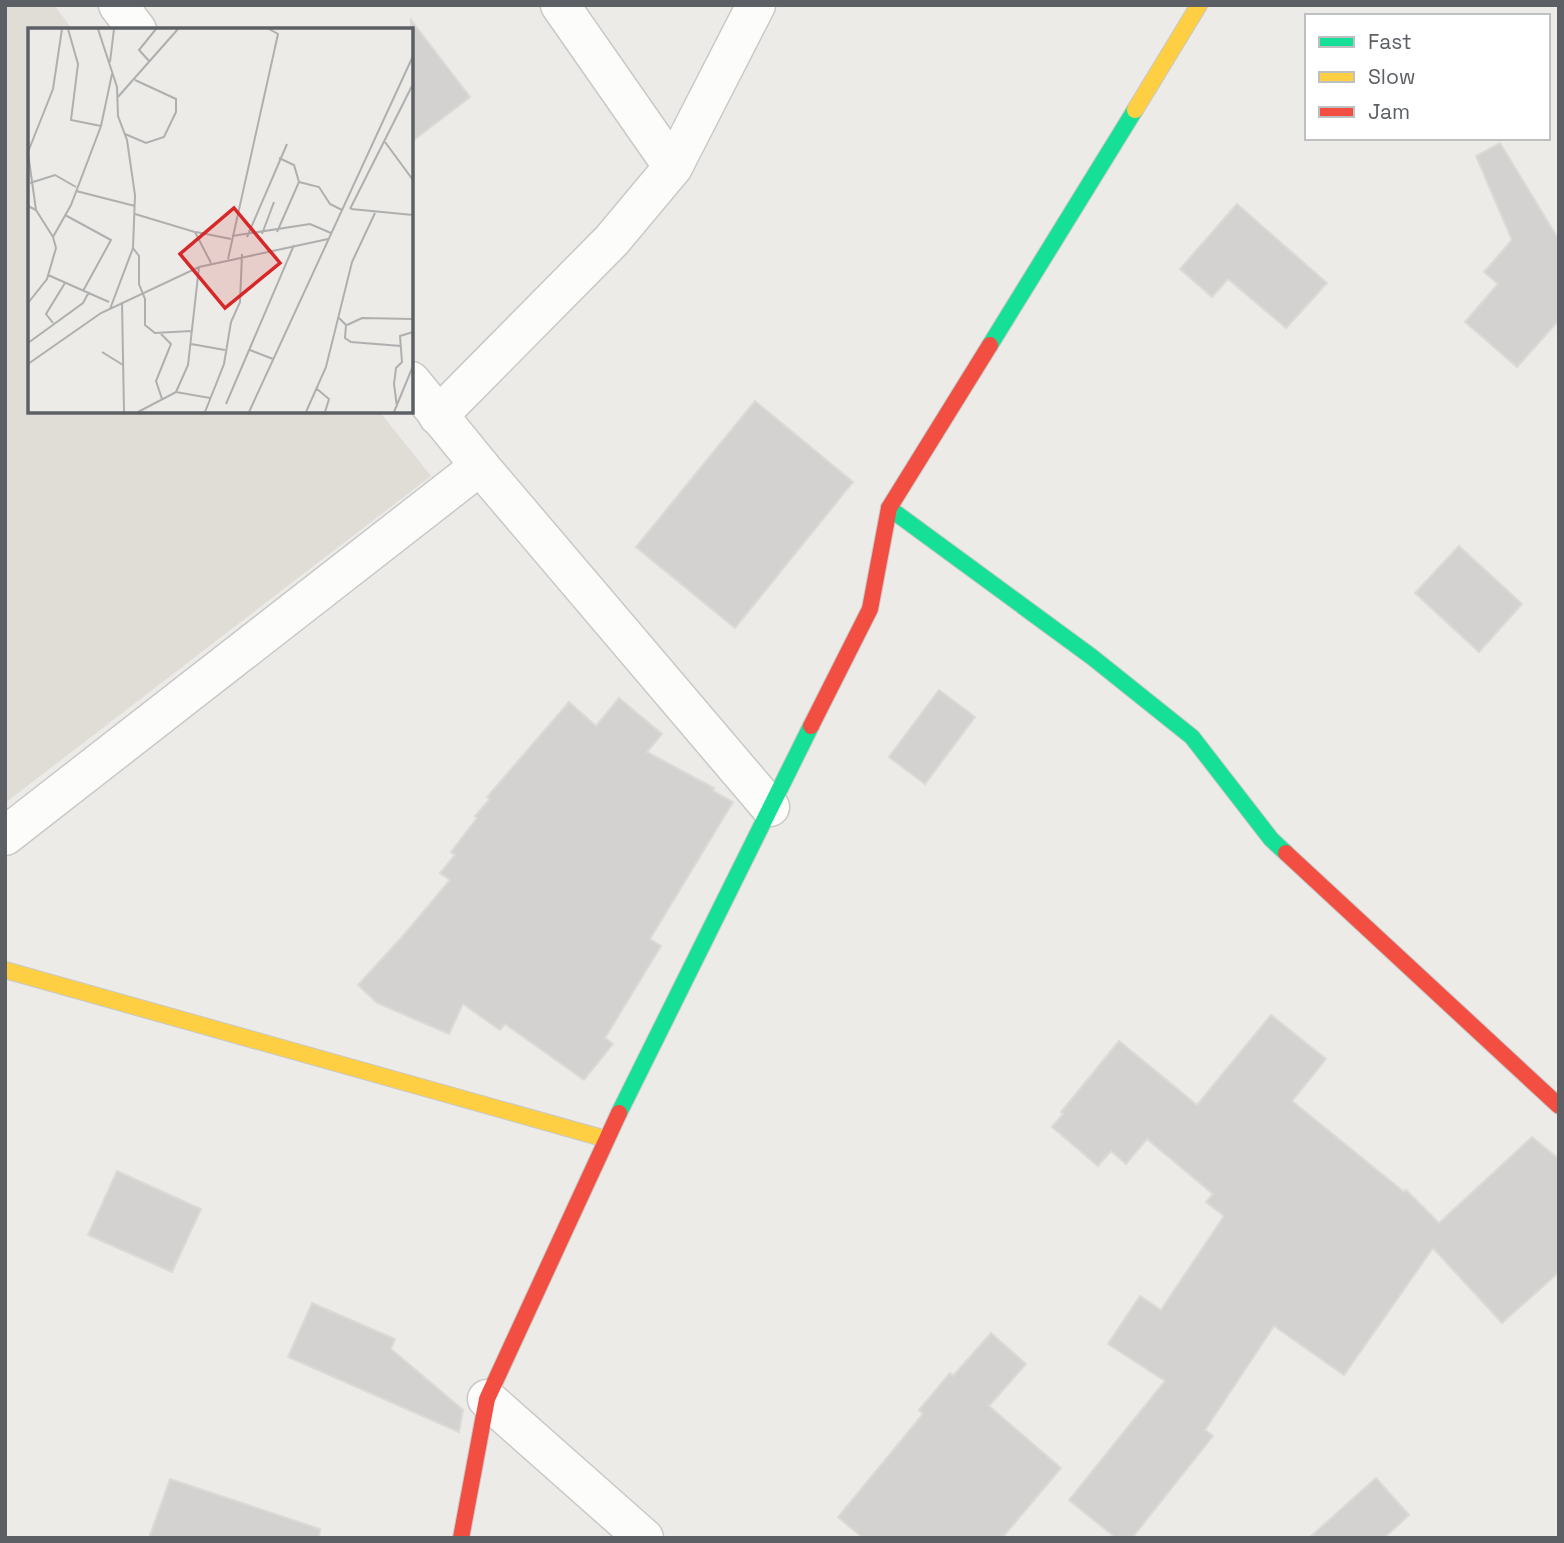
<svg xmlns="http://www.w3.org/2000/svg" width="1564" height="1543" viewBox="0 0 1564 1543" font-family="'Space Grotesk',sans-serif">
	<style>
		.education { fill: #e0ddd6 }
		.building { fill: #d3d2d0; stroke: #dcdad6; stroke-width: 2 }
		.lines { fill: none; stroke-linecap: round; stroke-linejoin: round }
		.street-casing { stroke: #c9c9c9; stroke-width: 41 }
		.fast-casing { stroke: #c7c8c7; stroke-width: 18 }
		.slow-casing { stroke: #c7c8c7; stroke-width: 18 }
		.jam-casing { stroke: #c7c8c7; stroke-width: 18 }
		.street { stroke: #fcfcfb; stroke-width: 38 }
		.fast { stroke: #16e098; stroke-width: 16 }
		.slow { stroke: #ffcf43; stroke-width: 16 }
		.jam { stroke: #f24e42; stroke-width: 16 }
		.inset-road { fill: none; stroke: #aeafaf; stroke-width: 2 }
		.view { fill: #d62828; fill-opacity: 0.15; stroke: #d62828; stroke-width: 3.5 }
		.inset-edge { fill: none; stroke: #5c6065; stroke-width: 3.5 }
	</style>
	<rect width="100%" height="100%" fill="#ecebe7"/>
	<path class="education" d="M5 5H54L73 30H30V411H379L431 476 5 803Z"/>
	<g class="building">
		<path d="M411 20 470 97 411 142Z"/>
		<path d="M1500 143 1559 240V320L1517 367 1465 322 1498 284 1484 272 1512 240 1476 156Z"/>
		<path d="M1237 204 1327 283 1286 328 1228 279 1212 297 1180 269Z"/>
		<path d="M755 401 853 482 735 628 636 547Z"/>
		<path d="M1459 546 1522 604 1479 652 1415 593Z"/>
		<path d="M939 690 975 717 925 784 889 757Z"/>
		<path d="M619 698 662 734 647 752 714 788 713 791 733 802 650 939 661 946 605 1038 613 1044 584 1080 505 1024 500 1030 463 1004 449 1034 377 1003 358 985 402 937 450 880 440 873 455 855 451 852 477 818 475 816 490 799 487 797 569 702 596 726Z"/>
		<path d="M1271 1015 1326 1059 1292 1101 1404 1192 1406 1190 1439 1223 1532 1137 1559 1159V1272L1502 1323 1433 1248 1344 1375 1274 1326 1205 1430 1213 1436 1132 1538H1116L1069 1500 1165 1381 1108 1344 1140 1296 1161 1310 1224 1216 1206 1202 1213 1194 1147 1139 1126 1164 1111 1151 1098 1166 1052 1127 1063 1114 1061 1112 1119 1041 1197 1105Z"/>
		<path d="M117 1171 201 1209 172 1272 88 1235Z"/>
		<path d="M312 1303 395 1339 391 1349 463 1410 459 1432 288 1357Z"/>
		<path d="M991 1333 1026 1364 989 1406 1061 1468 1002 1538H863L838 1517 923 1414 919 1410 950 1373 953 1376Z"/>
		<path d="M1376 1478 1409 1515 1384 1538H1309Z"/>
		<path d="M170 1479 320 1529 319 1538H149Z"/>
	</g>
	<g class="lines">
		<defs>
			<g id="street">
				<path d="M118 5 137 30"/>
				<path d="M560 5 673 167"/>
				<path d="M411 381 480 466 770 807"/>
				<path d="M438 416 612 240 673 167 756 5"/>
				<path d="M5 836 480 466"/>
				<path d="M487 1399 644 1538"/>
			</g>
			<g id="fast">
				<path d="M990 345 1135 110"/>
				<path d="M889 508 1092 657 1192 737 1271 839 1286 853"/>
				<path d="M619 1113 811 726"/>
			</g>
			<g id="slow">
				<path d="M1135 110 1199 5"/>
				<path d="M5 970 606 1139"/>
			</g>
			<g id="jam">
				<path d="M811 726 870 609 889 508 990 345"/>
				<path d="M1286 853 1559 1106"/>
				<path d="M461 1538 487 1399 619 1113"/>
			</g>
		</defs>
		<use href="#street" class="street-casing"/>
		<use href="#fast" class="fast-casing"/>
		<use href="#slow" class="slow-casing"/>
		<use href="#jam" class="jam-casing"/>
		<use href="#street" class="street"/>
		<use href="#fast" class="fast"/>
		<use href="#slow" class="slow"/>
		<use href="#jam" class="jam"/>
	</g>
	<g transform="translate(28 28)">
		<rect width="385" height="385" fill="#ecebe7"/>
		<path class="inset-road" d="M40 1 50 36 43 92 73 98M70 1 89 59 90 88 99 112 107 167 105 220 82 281M82 34 86 1M122 34 111 22 128 1M89 70 150 1M97 106 118 115 136 109 148 84V71L107 52M357 114 385 152M0 124 25 61 34 1M0 125 8 182M271 154 291 159 302 176 314 182M2 155 27 147 48 159M48 163 107 178M0 178 8 182 25 209M322 181 385 56M323 181 385 187M107 186 167 204 183 235M37 187 83 212 55 263M168 204 203 211M249 204 271 154 266 137 251 130M234 206 246 174M204 208 282 196 303 205M219 209 259 116M105 220 111 228V256L117 271V297L127 305 163 303M200 231 250 6 241 1M20 247 81 274M94 274 96 384M0 275 19 251 28 220 25 209 43 177 73 98 84 46M311 290 318 297 317 310 323 314 373 318M25 295 18 286 37 255M319 297 334 290 385 291M133 306 143 316 128 353 134 371M0 315 55 275 61 264M163 316 197 322M222 322 245 331M74 324 95 337M0 336 73 285 171 239 300 211M289 361 301 371 297 384M148 364 160 337 171 239M198 376 266 217M369 379 366 356 368 340 374 334 372 308 385 304M110 384 148 364 182 370M177 384 196 336 203 294 212 274 214 226M221 384 385 28M278 384 298 339 324 234 347 185M366 384 385 338"/>
		<path class="view" d="M206 180 252 235 197 280 152 226Z"/>
		<rect width="385" height="385" class="inset-edge"/>
	</g>
	<rect width="1564" height="1543" fill="none" stroke="#5c6065" stroke-width="14"/>
	<rect x="1305" y="14" width="245" height="126" fill="#ffffff" stroke="#bebfc1" stroke-width="2"/>
	<rect x="1319" y="37" width="35" height="10" fill="#16e098" stroke="#bebfc1" stroke-width="2"/>
	<text x="1368" y="49" font-size="21" fill="#5c6065">Fast</text>
	<rect x="1319" y="72" width="35" height="10" fill="#ffcf43" stroke="#bebfc1" stroke-width="2"/>
	<text x="1368" y="84" font-size="21" fill="#5c6065">Slow</text>
	<rect x="1319" y="107" width="35" height="10" fill="#f24e42" stroke="#bebfc1" stroke-width="2"/>
	<text x="1368" y="119" font-size="21" fill="#5c6065">Jam</text>
</svg>
